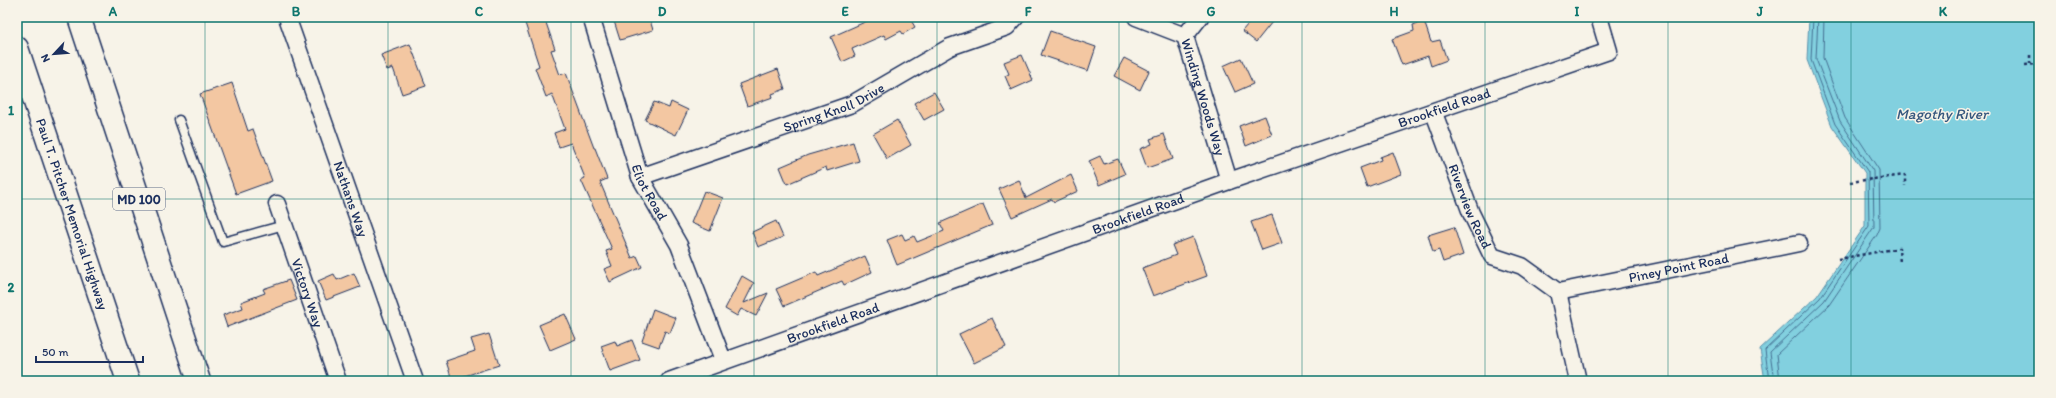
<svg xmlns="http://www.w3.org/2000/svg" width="2056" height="398" viewBox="0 0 2056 398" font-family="Itim,sans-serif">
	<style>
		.water { fill: #82d0df; stroke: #5990ab }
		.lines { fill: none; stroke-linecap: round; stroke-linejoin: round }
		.shore { stroke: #446f92; stroke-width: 1 }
		.building { fill: #f3c7a2; stroke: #1b2f5e }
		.service-casing { stroke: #1b2f5e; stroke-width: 11 }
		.minor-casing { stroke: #1b2f5e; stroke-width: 19 }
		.motorway-casing { stroke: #1b2f5e; stroke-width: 25 }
		.path { stroke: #1b2f5e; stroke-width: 2.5; stroke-dasharray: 3 3; stroke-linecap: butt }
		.service { stroke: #f7f3e8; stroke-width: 8 }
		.minor { stroke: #f7f3e8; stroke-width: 16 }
		.motorway { stroke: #f7f3e8; stroke-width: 22 }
		.grid { fill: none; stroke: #0f766e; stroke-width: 1; stroke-opacity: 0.55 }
		.labels { text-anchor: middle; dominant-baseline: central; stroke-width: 3; stroke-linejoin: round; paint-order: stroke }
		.shield { fill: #f7f3e8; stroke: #5d6a87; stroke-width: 1 }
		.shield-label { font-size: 13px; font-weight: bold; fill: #1b2f5e }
		.street-label { font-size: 14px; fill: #1b2f5e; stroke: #f7f3e8 }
		.water-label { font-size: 15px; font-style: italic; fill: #35577e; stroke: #f7f3e8 }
		.neatline { fill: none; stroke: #0f766e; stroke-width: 1.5 }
		.grid-label { font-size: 13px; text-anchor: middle; font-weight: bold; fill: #0f766e }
	</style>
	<rect width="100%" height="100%" fill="#f7f3e8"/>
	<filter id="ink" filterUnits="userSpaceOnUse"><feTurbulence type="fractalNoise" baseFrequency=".025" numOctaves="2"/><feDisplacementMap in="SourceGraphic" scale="8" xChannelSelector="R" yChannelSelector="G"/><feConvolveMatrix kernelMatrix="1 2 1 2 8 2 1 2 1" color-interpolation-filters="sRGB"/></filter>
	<g filter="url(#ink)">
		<path class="water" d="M1809 17H2039V381H1765L1760 349 1817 296 1865 226V173L1832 126 1807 60Z"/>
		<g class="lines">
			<g class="shore">
				<path d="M1769 381 1765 350 1820 298 1869 226 1868 172 1835 124 1811 60 1813 17"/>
				<path d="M1774 381 1770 352 1824 301 1874 227 1873 171 1840 121 1816 59 1818 17"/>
				<path d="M1780 381 1777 354 1829 305 1877 235 1880 228 1879 170 1845 118 1823 58 1824 17"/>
			</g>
		</g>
		<g class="building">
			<path d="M523 17H544L555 49 551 50 560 75 566 73 594 148H595L607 179 600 182 632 258 637 256 642 267 610 282 604 269 612 266 606 251 612 249 581 180 585 178 571 143 559 147 554 133 565 129 552 94 546 97 535 68 539 66Z"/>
			<path d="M629 17H649L653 30 620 40 614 21Z"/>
			<path d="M876 17H909L915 27 903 34 901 31 886 39 884 35 852 49 855 56 842 62 831 37Z"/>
			<path d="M1254 17H1276L1256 42 1242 31Z"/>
			<path d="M1424 21 1431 42 1440 40 1447 60 1431 66 1428 56 1402 65 1392 39 1414 31 1413 25Z"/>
			<path d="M1050 31 1096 47 1088 71 1041 55Z"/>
			<path d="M410 44 426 86 402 94 393 68 387 70 381 55Z"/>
			<path d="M1022 55 1033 80 1011 90 1005 76 1009 74 1004 62Z"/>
			<path d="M1124 58 1149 71 1140 90 1114 76Z"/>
			<path d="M1241 58 1253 84 1235 92 1223 66Z"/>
			<path d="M778 69 785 89 772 94 773 97 747 106 739 84Z"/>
			<path d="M232 83 248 131 253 129 272 181 236 194 200 94Z"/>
			<path d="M934 92 944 109 924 120 914 103Z"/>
			<path d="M654 102 669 108 671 102 688 110 676 135 645 120Z"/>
			<path d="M1265 116 1272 135 1246 146 1239 126Z"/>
			<path d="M897 120 911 145 887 159 873 134Z"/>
			<path d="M1164 134 1173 159 1147 168 1140 149 1152 144 1150 139Z"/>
			<path d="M853 142 859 161 827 171 826 167 787 184 780 167 808 155Z"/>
			<path d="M1393 152 1401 174 1367 187 1360 168 1381 160 1380 157Z"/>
			<path d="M1100 156 1104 164 1118 159 1125 174 1099 185 1089 161Z"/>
			<path d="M1071 175 1078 191 1054 202 1052 199 1012 217 999 189 1019 180 1026 198Z"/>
			<path d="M704 191 723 198 710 231 691 223Z"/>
			<path d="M983 204 992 225 897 265 887 240 902 234 905 240 914 236 917 242 944 231 940 223Z"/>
			<path d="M1272 215 1282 243 1262 250 1251 222Z"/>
			<path d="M776 221 783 237 758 247 752 232Z"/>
			<path d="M1454 227 1463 255 1443 262 1439 250 1433 252 1428 235Z"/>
			<path d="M1193 237 1207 276 1153 296 1142 268 1176 255 1172 245Z"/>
			<path d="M865 256 872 272 844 285 842 281 784 306 776 289 816 272 818 276Z"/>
			<path d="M354 273 360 287 326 300 318 281 334 274 337 280Z"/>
			<path d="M742 276 754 283 744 303 768 293 756 316 741 309 737 316 725 309Z"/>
			<path d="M289 280 297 300 227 327 223 315 243 308 241 302 265 293 263 289Z"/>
			<path d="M653 309 676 318 670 333 665 331 659 347 642 341Z"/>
			<path d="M565 314 576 339 550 350 539 325Z"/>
			<path d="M992 318 1006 347 974 363 959 334Z"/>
			<path d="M489 334 499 365 452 380 446 361 475 351 471 339Z"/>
			<path d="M632 340 640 360 610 371 601 346 615 341 617 346Z"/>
		</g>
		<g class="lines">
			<defs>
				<path id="service" d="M179 120 223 242 284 225"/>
				<g id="minor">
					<path id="s1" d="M287 17 415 381"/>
					<path id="s2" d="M591 17 640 177 679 245 723 360"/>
					<path d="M1136 17 1185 36"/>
					<path id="s3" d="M1200 17 1185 36 1229 181"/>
					<path id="s4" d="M1434 113 1471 213 1492 256 1522 266 1558 292 1578 381"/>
					<path id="s5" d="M640 177 852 104 950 47 1007 27 1016 17"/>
					<path id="s6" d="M277 204 338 381"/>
					<path id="s7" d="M1558 292 1799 243"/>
					<path id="s8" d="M669 381 1229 181 1609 51 1599 17"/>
				</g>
				<g id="motorway">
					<path d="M79 17 199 381"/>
					<path id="s9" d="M17 48 128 381"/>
				</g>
			</defs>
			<use href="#service" class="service-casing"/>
			<use href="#minor" class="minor-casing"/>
			<use href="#motorway" class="motorway-casing"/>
			<g class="path">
				<path d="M2030 64V55"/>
				<path d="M2025 65 2039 64"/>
				<path d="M1850 182 1905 175V186"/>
				<path d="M2033 193 2039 194"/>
				<path d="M1838 259 1899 248 1900 264"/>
			</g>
			<use href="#service" class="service"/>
			<use href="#minor" class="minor"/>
			<use href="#motorway" class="motorway"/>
		</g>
	</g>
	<path class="grid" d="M205 17V381M388 17V381M571 17V381M754 17V381M937 17V381M1119 17V381M1302 17V381M1485 17V381M1668 17V381M1851 17V381M17 199H2039"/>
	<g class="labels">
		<rect class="shield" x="113" y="188" width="52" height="22" rx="3"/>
		<g class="shield-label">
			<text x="139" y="199">MD 100</text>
		</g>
		<g class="street-label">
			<text stroke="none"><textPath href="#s3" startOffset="88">Winding Woods Way</textPath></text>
			<text stroke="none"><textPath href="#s5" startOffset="206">Spring Knoll Drive</textPath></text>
			<text stroke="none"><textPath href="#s8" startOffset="822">Brookfield Road</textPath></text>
			<text stroke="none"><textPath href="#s2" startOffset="185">Eliot Road</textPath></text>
			<text stroke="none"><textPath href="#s1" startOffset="193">Nathans Way</textPath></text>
			<text stroke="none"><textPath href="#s4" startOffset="100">Riverview Road</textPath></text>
			<text stroke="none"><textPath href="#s8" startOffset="498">Brookfield Road</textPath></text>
			<text stroke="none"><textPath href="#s9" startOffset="175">Paul T. Pitcher Memorial Highway</textPath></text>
			<text stroke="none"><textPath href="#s7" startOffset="123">Piney Point Road</textPath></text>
			<text stroke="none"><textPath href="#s6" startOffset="94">Victory Way</textPath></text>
			<text stroke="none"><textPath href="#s8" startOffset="174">Brookfield Road</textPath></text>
		</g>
		<g class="water-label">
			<text x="1942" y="114">Magothy River</text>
		</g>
	</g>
	<rect width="2056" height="398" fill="none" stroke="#f7f3e8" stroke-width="44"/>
	<g transform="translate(54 54) rotate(244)" stroke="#f7f3e8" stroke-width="3" paint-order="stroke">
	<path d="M0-3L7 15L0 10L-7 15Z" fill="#1b2f5e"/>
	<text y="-6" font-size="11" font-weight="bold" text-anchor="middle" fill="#1b2f5e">N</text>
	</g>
	<path d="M36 356v6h107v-6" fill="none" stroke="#1b2f5e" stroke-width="2"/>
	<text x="42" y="356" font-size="12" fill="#1b2f5e" stroke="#f7f3e8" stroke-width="3" paint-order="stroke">50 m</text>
	<rect x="22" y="22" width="2012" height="354" class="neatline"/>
	<g class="grid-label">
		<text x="113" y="16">A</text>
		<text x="296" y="16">B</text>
		<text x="479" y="16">C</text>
		<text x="662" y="16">D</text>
		<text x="845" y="16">E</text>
		<text x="1028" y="16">F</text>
		<text x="1211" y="16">G</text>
		<text x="1394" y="16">H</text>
		<text x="1577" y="16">I</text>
		<text x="1760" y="16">J</text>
		<text x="1943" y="16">K</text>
		<text x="11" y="115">1</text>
		<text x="11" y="292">2</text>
	</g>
</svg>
